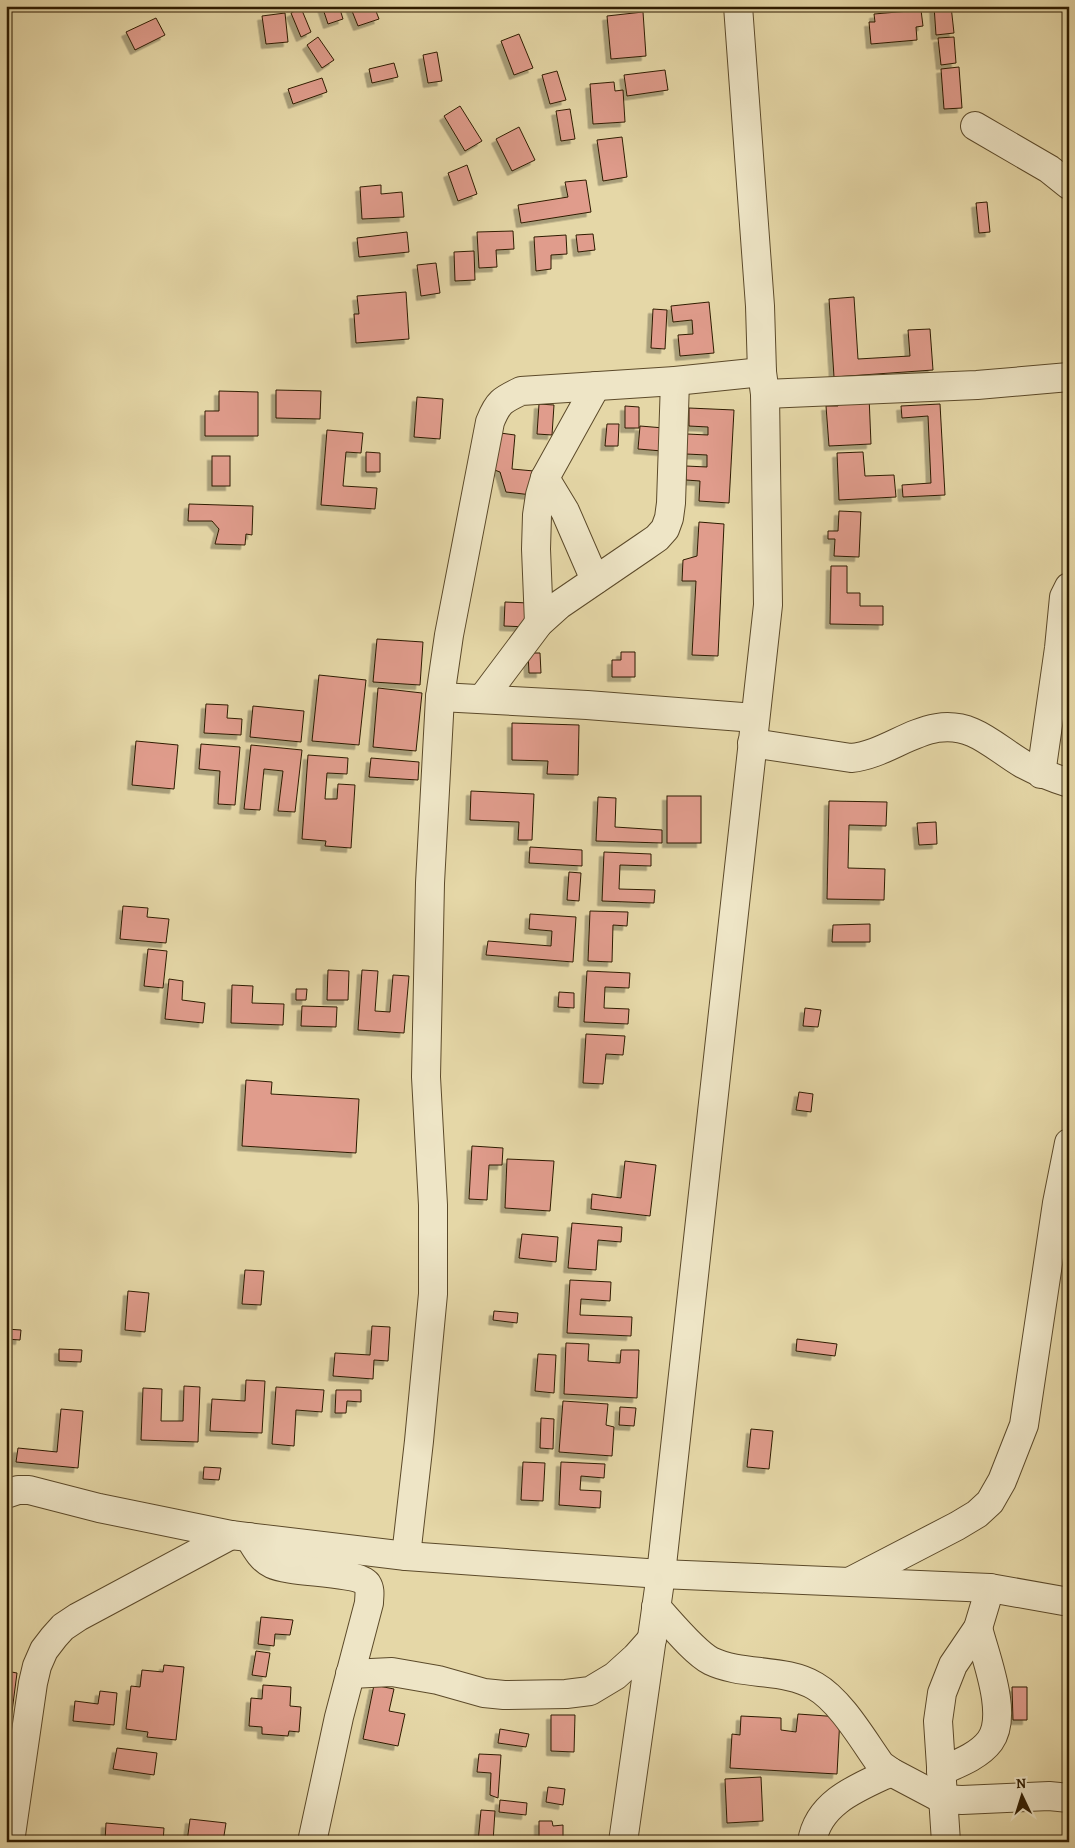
<svg xmlns="http://www.w3.org/2000/svg" width="1075" height="1848" viewBox="0 0 1075 1848" font-family="Alegreya,serif">
	<style>
		.building { fill: #e09c8c; stroke: #2e1b00; filter: url(#shadow) }
		.lines { fill: none; stroke-linecap: round; stroke-linejoin: round }
		.minor-casing { stroke: #5c4a2a; stroke-width: 30 }
		.minor { stroke: #eee5c6; stroke-width: 28 }
	</style>
	<defs>
		<filter id="shadow"><feDropShadow dx="-4.5" dy="4.5" stdDeviation="0" flood-color="#0004"/></filter>
	</defs>
	<rect width="100%" height="100%" fill="#e5d7a7"/>
	<filter id="stains"><feTurbulence type="fractalNoise" baseFrequency=".004" numOctaves="4"/><feColorMatrix values="0 0 0 0 .2 0 0 0 0 .09 0 0 0 0 .02 0 0 0 .5 -.17"/></filter>
	<radialGradient id="worn" r=".72"><stop offset=".6" stop-color="#630" stop-opacity="0"/><stop offset="1" stop-color="#630" stop-opacity=".3"/></radialGradient>
	<g class="building">
		<path d="M322 6H339L343 19 328 24Z"/>
		<path d="M350 6H374L379 19 358 26Z"/>
		<path d="M934 6H951L954 33 936 35Z"/>
		<path d="M301 8 311 32 301 37 291 13Z"/>
		<path d="M921 10 923 26 916 27 917 40 871 44 869 22H875L874 14Z"/>
		<path d="M643 12 646 56 611 59 607 16Z"/>
		<path d="M285 13 288 42 266 44 262 16Z"/>
		<path d="M156 18 165 35 135 50 126 32Z"/>
		<path d="M519 34 533 68 514 75 501 41Z"/>
		<path d="M318 37 334 60 322 68 307 45Z"/>
		<path d="M954 37 956 63 941 65 938 38Z"/>
		<path d="M437 52 442 81 428 83 423 55Z"/>
		<path d="M394 63 398 77 372 83 369 69Z"/>
		<path d="M959 67 962 108 944 109 941 69Z"/>
		<path d="M665 70 668 90 627 96 624 75Z"/>
		<path d="M557 71 566 100 550 104 542 75Z"/>
		<path d="M322 78 327 92 293 104 288 89Z"/>
		<path d="M614 82 615 91 623 90 625 122 593 124 590 84Z"/>
		<path d="M460 106 482 141 465 151 444 116Z"/>
		<path d="M570 109 575 139 561 141 556 111Z"/>
		<path d="M519 127 535 160 512 171 496 139Z"/>
		<path d="M622 137 627 177 603 181 597 140Z"/>
		<path d="M467 165 477 194 458 201 448 173Z"/>
		<path d="M586 180 591 212 521 223 518 205 568 197 565 182Z"/>
		<path d="M381 185V194L402 192 404 217 362 219 360 187Z"/>
		<path d="M987 202 990 232 979 233 976 203Z"/>
		<path d="M513 231 514 249 496 250 497 267 479 268 477 232Z"/>
		<path d="M407 232 409 252 359 257 357 238Z"/>
		<path d="M593 234 595 250 578 252 576 235Z"/>
		<path d="M566 235 567 254 551 255V269L536 271 534 237Z"/>
		<path d="M474 251 475 280 455 281 454 252Z"/>
		<path d="M436 263 440 293 421 296 417 265Z"/>
		<path d="M406 292 409 339 356 343 354 314H359L357 296Z"/>
		<path d="M854 297 858 359 910 356 908 330 930 329 933 370 834 377 829 299Z"/>
		<path d="M709 302 714 353 680 356 678 335 693 334 692 320 673 322 671 306Z"/>
		<path d="M653 309 667 310 665 349 651 348Z"/>
		<path d="M276 390 321 391 320 419 276 418Z"/>
		<path d="M219 391 258 392V436H205V411H219Z"/>
		<path d="M869 396 871 444 829 446 826 406H838V398Z"/>
		<path d="M417 397 443 399 440 439 414 437Z"/>
		<path d="M539 404 554 405 552 435 537 434Z"/>
		<path d="M940 404 945 495 903 497 902 485 931 483 928 416 902 418 901 406Z"/>
		<path d="M625 406 639 407V428H625Z"/>
		<path d="M689 408 734 410 729 503 699 501 700 481 686 480V466L707 467V455L686 454 687 434 708 435V427L689 426Z"/>
		<path d="M607 424H619L618 446H605Z"/>
		<path d="M640 426 664 428 662 451 638 449Z"/>
		<path d="M327 430 363 433 361 453 346 452 343 486 377 488 375 509 321 505Z"/>
		<path d="M493 432 515 435 512 469 534 471 532 495 506 492 500 472 489 468Z"/>
		<path d="M366 452 380 453V472H366Z"/>
		<path d="M863 452 865 476 894 475 896 497 839 500 837 453Z"/>
		<rect x="212" y="456" width="18" height="30"/>
		<path d="M189 504 253 506 252 535 246 534 245 545 215 544 219 529 212 521H188Z"/>
		<path d="M839 511 861 512 859 557 834 556 835 539H828V531H838Z"/>
		<path d="M699 522 724 524 718 656 692 655 696 581H682L683 560 697 556Z"/>
		<path d="M831 566H847V593H860V606H883V625L830 624Z"/>
		<path d="M505 602 529 603 528 627 504 626Z"/>
		<path d="M377 639 423 642 420 685 373 682Z"/>
		<path d="M621 652H635V677H612V660H621Z"/>
		<path d="M528 653H540L541 673H529Z"/>
		<path d="M319 675 366 680 359 745 312 741Z"/>
		<path d="M378 688 422 693 416 751 373 747Z"/>
		<path d="M206 704 228 705 227 718 242 719 241 735 204 733Z"/>
		<path d="M253 706 304 711 301 742 250 737Z"/>
		<path d="M512 723 579 725 578 775 547 774 548 761 512 760Z"/>
		<path d="M136 741 178 745 174 789 132 785Z"/>
		<path d="M201 744 240 747 235 805 218 804 220 771 199 769Z"/>
		<path d="M251 745 302 750 295 812 278 811 283 771 264 769 260 810 244 809Z"/>
		<path d="M308 755 348 758 347 774 327 773 325 799H337L338 784 355 785 351 848 325 846 326 841 302 839Z"/>
		<path d="M371 758 419 762 418 780 369 777Z"/>
		<path d="M471 791 534 794 532 840H518L519 822 470 820Z"/>
		<rect x="667" y="796" width="34" height="47"/>
		<path d="M598 797 616 798 615 827 662 830V843L596 841Z"/>
		<path d="M829 801 887 802 886 826 849 825 848 868 885 869 884 900 827 899Z"/>
		<path d="M936 822 937 844 919 845 917 823Z"/>
		<path d="M530 847 582 850V866L529 863Z"/>
		<path d="M604 852 651 854V866L620 865 619 889 655 890 654 903 602 901Z"/>
		<path d="M569 872 581 873 579 901 567 900Z"/>
		<path d="M123 906 148 908 147 917 169 919 166 943 120 939Z"/>
		<path d="M590 911 628 912 627 926 613 925 612 962 588 961Z"/>
		<path d="M530 914 576 917 573 962 486 955 488 941 551 946 552 931 529 929Z"/>
		<path d="M870 924V942H832L833 925Z"/>
		<path d="M148 949 167 951 163 988 144 986Z"/>
		<path d="M328 970 349 971 348 1000H327Z"/>
		<path d="M362 970 378 971 375 1011 390 1012 393 975 409 976 404 1033 358 1030Z"/>
		<path d="M587 971 630 973 629 988 605 987 604 1008 629 1009 628 1024 584 1022Z"/>
		<path d="M169 979 183 981 182 1000 205 1003 203 1023 165 1019Z"/>
		<path d="M232 985 253 986 252 1003 284 1004 283 1025 231 1023Z"/>
		<path d="M296 989H307L306 1000H296Z"/>
		<path d="M559 992 574 993V1008L558 1007Z"/>
		<path d="M302 1006 337 1007 336 1027 301 1026Z"/>
		<path d="M805 1008 821 1010 818 1027 803 1026Z"/>
		<path d="M586 1034 625 1036 623 1055 606 1054 603 1084 583 1083Z"/>
		<path d="M246 1080 272 1082 271 1094 359 1099 356 1153 242 1146Z"/>
		<path d="M799 1092 813 1094 811 1112 796 1110Z"/>
		<path d="M472 1146 503 1148 502 1165H489L487 1200 469 1199Z"/>
		<path d="M507 1159 554 1161 550 1211 505 1208Z"/>
		<path d="M625 1161 656 1165 650 1216 591 1209 592 1194 621 1198Z"/>
		<path d="M572 1223 622 1227 621 1242 598 1240 596 1270 568 1268Z"/>
		<path d="M522 1234 558 1237 556 1262 519 1258Z"/>
		<path d="M245 1270 264 1271 261 1305 242 1304Z"/>
		<path d="M570 1280 611 1282 610 1301 581 1299 580 1315 632 1317 631 1336 567 1333Z"/>
		<path d="M128 1291 149 1293 145 1332 125 1330Z"/>
		<path d="M494 1311 518 1313 517 1323 493 1320Z"/>
		<path d="M372 1326 390 1327 388 1361 374 1360 373 1379 333 1376 335 1353 370 1355Z"/>
		<path d="M6 1329 21 1330 20 1340 6 1339Z"/>
		<path d="M797 1339 837 1344 835 1356 796 1351Z"/>
		<path d="M566 1343 589 1344 588 1361 620 1363 621 1350H639L637 1398 564 1394Z"/>
		<path d="M59 1349 82 1350 81 1362 59 1361Z"/>
		<path d="M538 1354 556 1355 554 1393 535 1391Z"/>
		<path d="M246 1380 265 1381 262 1433 210 1431 212 1399 245 1401Z"/>
		<path d="M184 1386 200 1387 198 1442 141 1440 143 1388 162 1389 161 1421H183Z"/>
		<path d="M276 1387 324 1390 322 1412 296 1410 294 1446 272 1444Z"/>
		<path d="M336 1390H361V1402L347 1401 346 1413H335Z"/>
		<path d="M563 1401 608 1404 606 1425 614 1427 612 1456 559 1452Z"/>
		<path d="M620 1407 636 1408 634 1426 619 1425Z"/>
		<path d="M61 1409 83 1411 78 1468 16 1462 18 1448 57 1452Z"/>
		<path d="M541 1418 554 1419 553 1449 540 1448Z"/>
		<path d="M751 1429 773 1431 769 1469 747 1467Z"/>
		<path d="M523 1462 545 1463 543 1501 521 1500Z"/>
		<path d="M561 1462 605 1464 604 1478 581 1476 580 1490 601 1491 600 1508 559 1505Z"/>
		<path d="M204 1467 221 1468 219 1480 203 1479Z"/>
		<path d="M261 1617 293 1620 290 1635 275 1634 274 1646 258 1644Z"/>
		<path d="M256 1651 270 1653 266 1677 252 1675Z"/>
		<path d="M164 1665 184 1667 176 1740 147 1737 148 1732 126 1729 131 1686 140 1687 142 1670 163 1672Z"/>
		<path d="M6 1671 17 1673 10 1727 6 1726Z"/>
		<path d="M263 1685 291 1687 290 1706 301 1707 299 1732 289 1731 288 1736 262 1734V1727L249 1726 251 1698 262 1699Z"/>
		<path d="M374 1685 394 1689 389 1711 405 1714 398 1746 363 1739Z"/>
		<path d="M1012 1687H1027V1720H1013Z"/>
		<path d="M100 1691 117 1693 114 1725 73 1721 75 1701 98 1704Z"/>
		<path d="M798 1714 840 1717 837 1774 730 1768 732 1734 740 1735 741 1716 781 1718V1730L796 1732Z"/>
		<path d="M551 1715H575L574 1752 551 1751Z"/>
		<path d="M500 1729 529 1734 526 1747 498 1743Z"/>
		<path d="M117 1748 157 1753 154 1775 113 1769Z"/>
		<path d="M479 1754 501 1755 498 1798 490 1795 491 1773 477 1772Z"/>
		<path d="M761 1777 763 1821 727 1823 725 1779Z"/>
		<path d="M548 1787 565 1789 563 1805 546 1802Z"/>
		<path d="M500 1800 527 1803 526 1815 499 1812Z"/>
		<path d="M481 1810 495 1811 493 1842H478Z"/>
		<path d="M190 1819 226 1823 223 1842H187Z"/>
		<path d="M539 1821H552L553 1826 563 1825V1838H553V1842H539Z"/>
		<path d="M106 1823 164 1828 163 1842H105Z"/>
	</g>
	<g class="lines">
		<defs>
			<g id="minor">
				<path d="M975 126 1049 169 1069 185"/>
				<path d="M765 394 977 385 1069 377"/>
				<path d="M545 478 565 511 595 580"/>
				<path d="M539 623 536 549 537 515 540 495 545 478 596 386"/>
				<path d="M440 697 587 705 755 718"/>
				<path d="M482 699 539 623 559 605 644 547 657 538 665 529 669 518 671 503 675 381"/>
				<path d="M752 743 851 758C882 755 907 733 937 728 973 722 994 747 1023 764 1038 772 1053 778 1069 783"/>
				<path d="M1041 774 1059 648 1064 597 1069 587"/>
				<path d="M6 1494 18 1490H29L99 1508 231 1535 406 1556 661 1574 990 1588 1069 1602"/>
				<path d="M249 1537C255 1547 261 1559 272 1564 291 1573 357 1571 367 1584 371 1590 369 1597 369 1603L339 1717 312 1842"/>
				<path d="M406 1556 419 1441 433 1294V1205L426 1077 430 883 440 697 449 635 490 422C498 402 502 400 521 391L675 381 762 372"/>
				<path d="M851 1581 957 1526 977 1514 990 1502 1002 1481 1024 1425 1057 1203 1069 1143"/>
				<path d="M656 1607C670 1622 694 1652 711 1661 742 1676 785 1668 815 1686 841 1701 863 1740 881 1765L891 1772 942 1799 962 1800 1049 1796 1069 1798"/>
				<path d="M350 1674 392 1672 438 1680 484 1693 504 1695 566 1694 590 1691 615 1676 636 1657 652 1639"/>
				<path d="M941 1771C957 1764 979 1756 990 1741 1009 1715 985 1656 978 1628"/>
				<path d="M10 1842 33 1683 37 1666 44 1650 54 1637 63 1627 78 1617 231 1535"/>
				<path d="M623 1842 661 1574 768 605 765 394 762 372 760 306 738 6"/>
				<path d="M812 1842C818 1802 859 1787 891 1772"/>
				<path d="M946 1842 938 1721 942 1693 953 1665 978 1628 990 1588"/>
			</g>
		</defs>
		<use href="#minor" class="minor-casing"/>
		<use href="#minor" class="minor"/>
	</g>
	<rect width="1075" height="1848" fill="none" stroke="#e5d7a7" stroke-width="25"/>
	<rect x="8" y="8" width="1060" height="1833" fill="none" stroke="#2e1b00" stroke-width="2.5"/>
	<rect x="12" y="12" width="1050" height="1823" fill="none" stroke="#2e1b00"/>
	<g transform="translate(1022 1796) rotate(356)" stroke="#eee5c6" stroke-width="4" paint-order="stroke">
	<path d="M0-4L9 19L0 12L-9 19Z" fill="#2e1b00"/>
	<text y="-8" font-size="14" font-weight="bold" text-anchor="middle" fill="#2e1b00">N</text>
	</g>
	<rect width="100%" height="100%" filter="url(#stains)"/>
	<rect width="100%" height="100%" fill="url(#worn)"/>
</svg>
